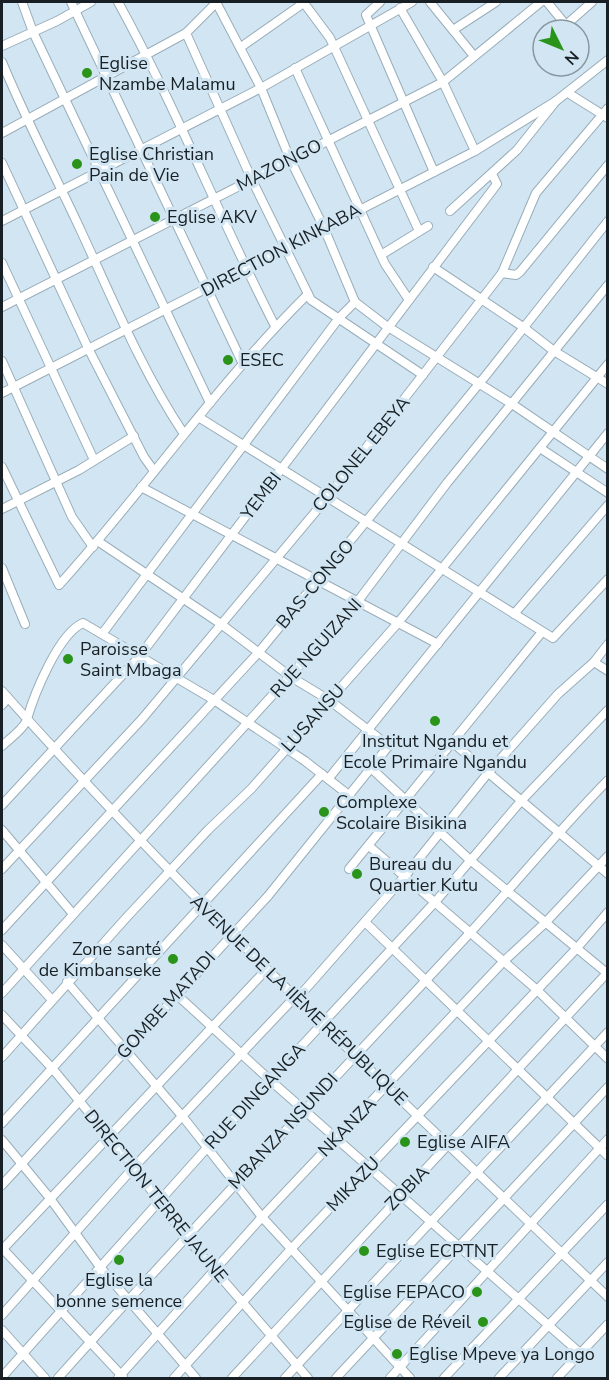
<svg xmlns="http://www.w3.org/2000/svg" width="609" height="1380" viewBox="0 0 609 1380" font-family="'Nunito Sans',sans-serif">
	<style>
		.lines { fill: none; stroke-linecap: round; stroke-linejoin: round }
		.minor-casing { stroke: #99adb9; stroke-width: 10 }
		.minor { stroke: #fff; stroke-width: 8 }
		.poi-dot { fill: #2a931a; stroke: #d1e6f2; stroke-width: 2 }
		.labels { text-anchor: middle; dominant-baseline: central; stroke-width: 6; stroke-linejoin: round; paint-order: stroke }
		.poi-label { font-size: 18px; fill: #192025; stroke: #d1e6f2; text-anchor: start }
		.street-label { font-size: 18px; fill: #192025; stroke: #d1e6f2 }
	</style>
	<rect width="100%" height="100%" fill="#d1e6f2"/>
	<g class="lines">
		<defs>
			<g id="minor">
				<path d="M22 2 33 32 210 403"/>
				<path d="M71 2 242 362"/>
				<path d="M118 2C176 107 220 219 275 326"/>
				<path d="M216 2 261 88 290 159 324 228 355 302"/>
				<path d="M380 2 366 15 434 172"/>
				<path d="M430 2 474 56"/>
				<path d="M547 2 570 30"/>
				<path d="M304 3 330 38 419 231"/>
				<path d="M400 8 443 82 475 151"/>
				<path d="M566 25 592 2"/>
				<path d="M453 30 496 2"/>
				<path d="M186 33 252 180 311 300 423 375"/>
				<path d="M2 46 57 21 91 2"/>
				<path d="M241 47 305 2"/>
				<path d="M2 62C26 120 55 175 81 231 113 300 142 371 184 434"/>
				<path d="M295 68 385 264 409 300"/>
				<path d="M568 93 608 118"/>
				<path d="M2 133 186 33 217 2"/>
				<path d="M2 163 88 348 144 457 154 471"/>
				<path d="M450 211 517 150 556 101 608 60"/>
				<path d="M2 221 261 88 412 2"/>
				<path d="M381 255 428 226"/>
				<path d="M2 263 94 460"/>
				<path d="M433 267 523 327 554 351 608 384"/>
				<path d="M502 273 516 275 520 272 608 165"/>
				<path d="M355 302 385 325 512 404 608 469"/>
				<path d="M2 307 443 82 541 2"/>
				<path d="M2 361 72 517 93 547"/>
				<path d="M2 393 475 151 556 101"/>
				<path d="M200 418 553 638 608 579"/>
				<path d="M540 448 608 493"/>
				<path d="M2 467 59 585C145 490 216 385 308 294"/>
				<path d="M141 487 438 644"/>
				<path d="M2 509 79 470 134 436"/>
				<path d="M99 542 221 624 291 677 329 700 389 746"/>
				<path d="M2 568 25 624"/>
				<path d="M514 614 608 505"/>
				<path d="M102 634 339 318 355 302"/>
				<path d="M594 662 608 671"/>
				<path d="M2 691C192 904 400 1100 608 1297"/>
				<path d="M2 705 8 698"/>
				<path d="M452 742 608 874"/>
				<path d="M2 746C8 740 25 728 27 719 34 695 58 634 83 623L214 700 305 761 350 796"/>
				<path d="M372 769 470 860 608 974"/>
				<path d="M329 778 608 433"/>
				<path d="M2 805 139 657 497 184 492 174"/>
				<path d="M2 830 73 914"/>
				<path d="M369 846 536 989 608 1059"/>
				<path d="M2 869 142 719 327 498 502 273 536 193 608 108"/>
				<path d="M349 869 542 632"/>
				<path d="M365 922 608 1156"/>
				<path d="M2 930 259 652 487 374 608 221"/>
				<path d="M2 945 52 1000"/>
				<path d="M67 982 183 1117 262 1217 410 1378"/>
				<path d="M2 993 358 601 447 483 608 285"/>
				<path d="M176 994 271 1081 580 1353"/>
				<path d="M296 1000 405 876 488 773 558 694 594 662 608 644"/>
				<path d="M2 1015 52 1068 134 1167 185 1236 308 1378"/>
				<path d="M2 1057 126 918 208 830 251 789 397 624 608 364"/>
				<path d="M2 1123 322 774"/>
				<path d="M2 1140 49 1197 100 1267 196 1378"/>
				<path d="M2 1185 268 896 395 738"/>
				<path d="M2 1248 123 1377"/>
				<path d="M2 1250 266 970"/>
				<path d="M2 1315 134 1167 294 998"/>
				<path d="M2 1330 45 1378"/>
				<path d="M2 1377 206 1149 436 901 521 801 608 710"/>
				<path d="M58 1378C192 1228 331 1083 468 935 515 884 559 830 608 780"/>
				<path d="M118 1378 262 1217 503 962 545 923 608 856"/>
				<path d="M174 1378 291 1249 577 948 608 912"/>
				<path d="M232 1378 608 972"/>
				<path d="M285 1378 608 1032"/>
				<path d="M336 1378 608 1087"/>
				<path d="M390 1378 608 1139"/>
				<path d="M444 1378 608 1204"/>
				<path d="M499 1378 608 1262"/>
				<path d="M557 1378 608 1324"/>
			</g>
		</defs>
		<use href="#minor" class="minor-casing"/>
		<use href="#minor" class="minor"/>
	</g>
	<g class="poi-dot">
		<circle cx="87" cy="73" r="6"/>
		<circle cx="77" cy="164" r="6"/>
		<circle cx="155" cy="217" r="6"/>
		<circle cx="228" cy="360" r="6"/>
		<circle cx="68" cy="659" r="6"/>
		<circle cx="435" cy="721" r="6"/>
		<circle cx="324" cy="812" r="6"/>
		<circle cx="357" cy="874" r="6"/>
		<circle cx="173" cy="959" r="6"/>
		<circle cx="405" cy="1142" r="6"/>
		<circle cx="364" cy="1251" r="6"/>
		<circle cx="119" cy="1260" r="6"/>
		<circle cx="477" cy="1292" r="6"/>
		<circle cx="483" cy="1322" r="6"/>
		<circle cx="397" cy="1354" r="6"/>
	</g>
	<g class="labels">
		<g class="poi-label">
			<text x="99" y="63">Eglise<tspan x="99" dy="21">Nzambe Malamu</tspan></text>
			<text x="89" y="154">Eglise Christian<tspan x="89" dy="21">Pain de Vie</tspan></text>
			<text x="167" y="217">Eglise AKV</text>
			<text x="240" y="360">ESEC</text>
			<text x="80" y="649">Paroisse<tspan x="80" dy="21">Saint Mbaga</tspan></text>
			<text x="435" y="741" text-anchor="middle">Institut Ngandu et<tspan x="435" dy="21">Ecole Primaire Ngandu</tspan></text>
			<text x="336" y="802">Complexe<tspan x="336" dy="21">Scolaire Bisikina</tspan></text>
			<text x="369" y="864">Bureau du<tspan x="369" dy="21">Quartier Kutu</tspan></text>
			<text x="161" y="949" text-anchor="end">Zone santé<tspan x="161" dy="21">de Kimbanseke</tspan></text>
			<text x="417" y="1142">Eglise AIFA</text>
			<text x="376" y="1251">Eglise ECPTNT</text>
			<text x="119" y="1280" text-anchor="middle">Eglise la<tspan x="119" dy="21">bonne semence</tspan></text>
			<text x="465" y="1292" text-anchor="end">Eglise FEPACO</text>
			<text x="471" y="1322" text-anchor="end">Eglise de Réveil</text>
			<text x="409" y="1354">Eglise Mpeve ya Longo</text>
		</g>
		<g class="street-label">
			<text transform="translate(279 165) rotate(-27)">MAZONGO</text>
			<text transform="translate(281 250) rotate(-28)">DIRECTION KINKABA</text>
			<text transform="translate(361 454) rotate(-51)">COLONEL EBEYA</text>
			<text transform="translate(261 496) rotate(-53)">YEMBI</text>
			<text transform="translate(315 584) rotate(-50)">BAS-CONGO</text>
			<text transform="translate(316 648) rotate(-48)">RUE NGUIZANI</text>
			<text transform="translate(313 718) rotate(-48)">LUSANSU</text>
			<text transform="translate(299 1000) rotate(44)">AVENUE DE LA IIÈME RÉPUBLIQUE</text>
			<text transform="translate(166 1005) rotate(-48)">GOMBE MATADI</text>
			<text transform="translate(255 1096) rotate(-47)">RUE DINGANGA</text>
			<text transform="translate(347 1127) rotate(-46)">NKANZA</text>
			<text transform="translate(283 1131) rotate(-47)">MBANZA NSUNDI</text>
			<text transform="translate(353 1184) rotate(-46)">MIKAZU</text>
			<text transform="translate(407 1188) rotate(-46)">ZOBIA</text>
			<text transform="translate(156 1196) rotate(51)">DIRECTION TERRE JAUNE</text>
		</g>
	</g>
	<rect width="609" height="1380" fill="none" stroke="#192025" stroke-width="6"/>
	<g transform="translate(561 48) rotate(133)"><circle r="28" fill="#d1e6f2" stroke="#8797a0" stroke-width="1.5"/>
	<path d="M0-4.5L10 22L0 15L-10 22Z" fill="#2a931a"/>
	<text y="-9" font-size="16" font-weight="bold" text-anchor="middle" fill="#192025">N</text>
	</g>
</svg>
